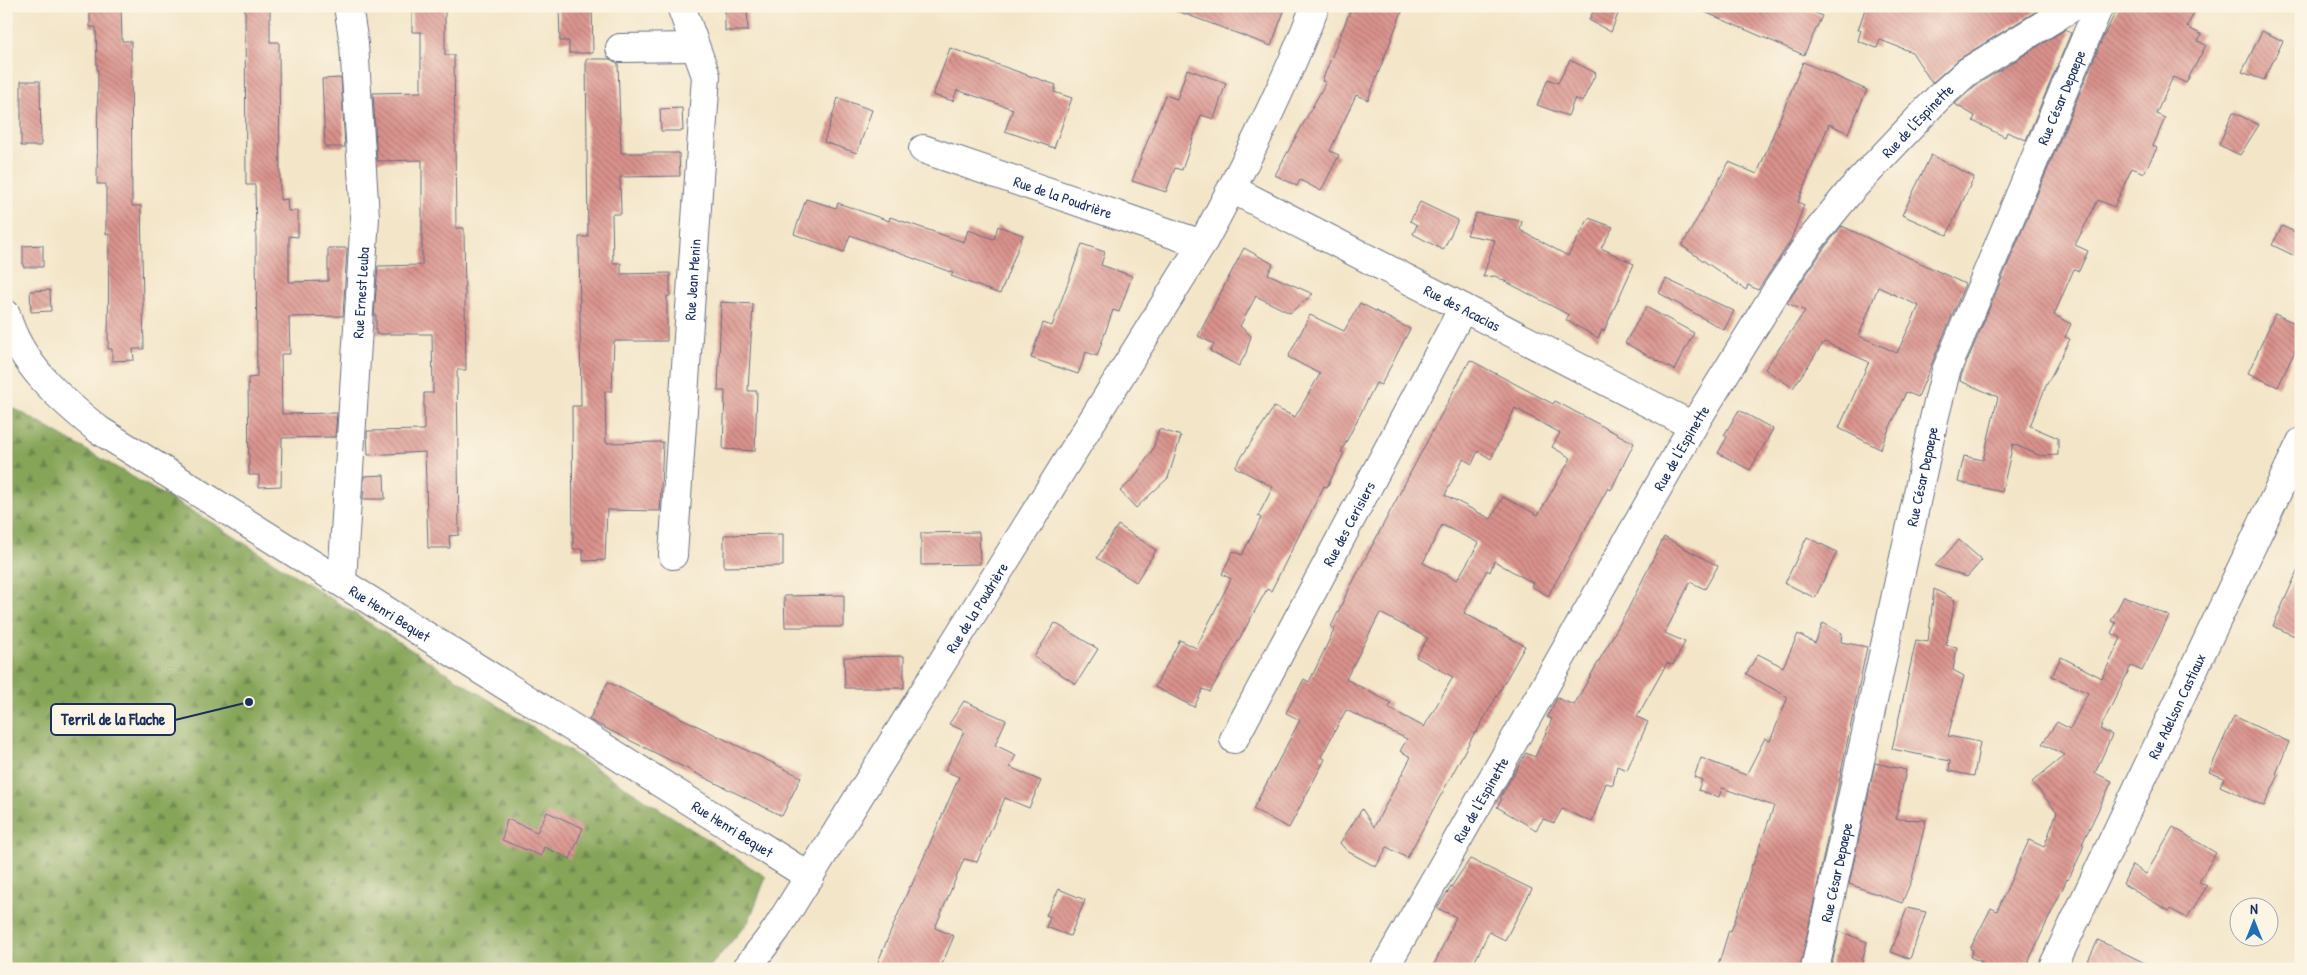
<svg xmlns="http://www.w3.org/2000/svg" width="2307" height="975" viewBox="0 0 2307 975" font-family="'Patrick Hand',sans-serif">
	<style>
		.forest { fill: url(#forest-firs); stroke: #506a5c }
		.building { fill: url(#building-back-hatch); fill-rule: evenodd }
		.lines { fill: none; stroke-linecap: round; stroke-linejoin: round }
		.minor-casing { stroke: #676f83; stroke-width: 30 }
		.minor { stroke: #fff; stroke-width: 28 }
		.labels { text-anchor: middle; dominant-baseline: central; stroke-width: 5; stroke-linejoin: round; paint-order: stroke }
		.street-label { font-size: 15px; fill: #1b2f5e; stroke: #fcf5e5 }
		.leader { fill: none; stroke: #1b2f5e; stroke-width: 2 }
		.callout-dot { fill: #1b2f5e; stroke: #fcf5e5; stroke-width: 2 }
		.callout { fill: #fcf5e5; stroke: #1b2f5e; stroke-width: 2 }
		.callout-label { font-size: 16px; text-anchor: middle; font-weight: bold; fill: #1b2f5e }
	</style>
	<defs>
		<pattern id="forest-firs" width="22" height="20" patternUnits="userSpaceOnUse" patternTransform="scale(1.25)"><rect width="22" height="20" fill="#86a559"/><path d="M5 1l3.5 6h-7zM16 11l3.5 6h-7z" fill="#6d874d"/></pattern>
		<pattern id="building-back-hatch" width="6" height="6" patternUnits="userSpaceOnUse" patternTransform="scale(1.25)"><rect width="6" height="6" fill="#da928c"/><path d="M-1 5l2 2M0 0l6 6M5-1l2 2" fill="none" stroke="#b07876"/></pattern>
	</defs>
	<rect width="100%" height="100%" fill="#fcf5e5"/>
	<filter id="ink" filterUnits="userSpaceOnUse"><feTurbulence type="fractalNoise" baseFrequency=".02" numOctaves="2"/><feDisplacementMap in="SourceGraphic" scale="10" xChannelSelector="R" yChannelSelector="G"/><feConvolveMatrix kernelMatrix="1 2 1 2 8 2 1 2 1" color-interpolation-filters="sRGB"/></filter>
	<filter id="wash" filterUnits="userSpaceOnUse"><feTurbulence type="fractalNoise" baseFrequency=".0096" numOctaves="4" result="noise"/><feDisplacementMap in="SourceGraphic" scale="20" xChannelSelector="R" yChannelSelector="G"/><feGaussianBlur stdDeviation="1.12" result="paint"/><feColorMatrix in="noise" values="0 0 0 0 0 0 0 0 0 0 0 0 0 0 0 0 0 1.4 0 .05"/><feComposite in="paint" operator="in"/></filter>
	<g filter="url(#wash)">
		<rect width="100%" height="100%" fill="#f3e5c8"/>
		<path class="forest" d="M6 406 19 411 219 527 766 877 749 921 708 969H6Z"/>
		<g id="blocks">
			<g class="building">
				<path d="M90 6H121L122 41H131L132 206H141L144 349H133L134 360 112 361V349H108L109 234H106V184H97L98 69H97L96 27H90Z"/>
				<path d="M245 6H270V42H279L280 200 287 199 288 211H298V237L289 236V282L328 281V248H347L343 316 289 317 290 354H281L282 414 337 413 335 437 282 438 281 486 259 487V475H249L248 378 257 377 256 237 255 185H246Z"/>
				<path d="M412 6H445V55H454L456 228H464L466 370H457L459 535 449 536 450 548H428L425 452 368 455 367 431 424 430V393H433L432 334H376V315H374L378 266 422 265V160L377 161 373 93 421 92V32H412Z"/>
				<path d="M559 6H592L593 53H569V41H560Z"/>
				<path d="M725 6H747L748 31H725Z"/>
				<path d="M1172 6H1286L1271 46 1172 9Z"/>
				<path d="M1352 6H1404L1368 100 1356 95 1330 151 1339 155 1321 191 1300 180 1297 186 1275 175 1326 82 1322 81Z"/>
				<path d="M1596 6H1621L1611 32 1589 20Z"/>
				<path d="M1691 6H1800L1822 16 1804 55Z"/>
				<path d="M1866 6H2032L2038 10 1959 59 1932 83 1912 52 1880 40 1877 48 1858 41 1861 30H1858Z"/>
				<path d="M2119 6H2197L2187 27 2202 35 2198 41 2206 45 2186 83 2173 77 2156 114 2165 118 2153 146 2157 148 2144 173 2132 168 2114 207 2098 200 2075 245 2088 251 2079 271 2074 269 2054 315 2071 324 2065 337 2070 339 2046 386 2030 426 2058 438V455L2041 456 2013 444 2002 492 1958 482 1964 456 1983 460 1998 397 1960 381 1961 376 2103 37Z"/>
				<path d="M2066 29 2071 33 2026 140 2007 132 2005 137 1973 121 1975 116 1955 104 1976 85Z"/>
				<path d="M2262 31 2283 41 2264 80 2242 72Z"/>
				<path d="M950 48 1056 85 1054 92 1072 98 1054 148 1005 131 1013 109 957 90 953 101 933 95Z"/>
				<path d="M586 59H610L618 63 621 153H679L680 176 620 177 621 214H612L613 263H621V274L670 273V296H667V341H614L612 391H605L606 443 663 442 660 511 607 510 605 560 583 561V549H573L572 406H581L579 237H588Z"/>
				<path d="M1570 60 1596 73 1582 102 1575 98 1568 116 1537 105 1548 79 1558 83Z"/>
				<path d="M1803 62 1867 90 1848 133 1829 124 1798 202 1804 205 1790 242 1758 290 1748 285 1746 290 1682 246 1729 162 1757 174Z"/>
				<path d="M1187 69 1226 83 1214 119 1201 115 1182 170 1175 168 1166 192 1132 181 1165 95 1177 99Z"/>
				<path d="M341 78 345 147H325L322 79Z"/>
				<path d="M21 81H40L41 146H21Z"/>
				<path d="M838 98 872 110 857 153 824 142Z"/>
				<path d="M682 108 683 131H661L660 109Z"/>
				<path d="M2233 112 2259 125 2240 155 2219 145Z"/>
				<path d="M1931 155 1974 177 1947 235 1902 215Z"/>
				<path d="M806 199 836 208 838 203 889 221 890 217 964 242 968 230 994 239 998 226 1023 235 1000 294 951 276 953 273 850 235 844 252 794 234Z"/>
				<path d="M1420 202 1458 220 1443 250 1413 234 1417 225 1410 221Z"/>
				<path d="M1476 213 1522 221 1520 230 1568 256 1589 218 1613 227 1601 248 1634 264 1604 331 1602 330 1598 338 1566 320 1569 315 1495 276 1483 277 1495 240 1467 235Z"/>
				<path d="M1842 226 1965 284 1918 397 1906 392 1880 449 1839 428 1869 362 1824 342 1793 388 1765 369 1805 311 1787 303 1825 247ZM1878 287 1919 306 1897 353 1859 336Z"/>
				<path d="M2282 226 2301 235V259L2272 245Z"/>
				<path d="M1082 244 1105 252 1101 265 1132 276 1119 312 1113 310 1097 356 1086 352 1078 374 1031 358 1043 323 1052 326Z"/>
				<path d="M43 245V267H23V246Z"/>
				<path d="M1244 248 1273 264 1268 274 1313 294 1290 313 1256 296 1240 326 1251 336 1246 353 1239 366 1210 351 1214 344 1198 336Z"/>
				<path d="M1666 279 1734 311 1724 330 1659 293Z"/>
				<path d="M50 290 51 311 31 312 30 291Z"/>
				<path d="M721 302 753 304 748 391H757L755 451 723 449 725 391H718Z"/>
				<path d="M1360 303 1410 329 1381 385 1376 383 1341 452 1344 453 1327 487 1324 486 1271 591 1267 589 1210 692 1203 689 1194 707 1155 687 1180 640 1196 648 1231 579 1222 574 1233 551 1242 555 1261 518 1258 516 1273 487 1235 467 1274 407 1295 417 1320 374 1288 357 1310 315 1344 331Z"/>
				<path d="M1646 307 1694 333 1674 370 1625 343Z"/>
				<path d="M2275 314 2301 326V338L2278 387 2248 373Z"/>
				<path d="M1470 360 1553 404 1555 401 1634 443 1611 490 1608 488 1548 596 1531 586 1533 583 1494 561 1490 572 1487 570 1464 613 1525 646 1476 733 1475 732 1407 858 1387 847 1376 867 1347 851 1340 843 1362 809 1374 827 1411 757 1400 751 1407 739 1346 710 1321 757 1325 759 1289 828 1253 809 1300 720 1286 713 1304 679 1309 682 1335 628 1331 627 1346 595ZM1515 408 1560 433 1552 447 1571 458 1538 515 1503 497 1491 519 1445 495 1463 459 1472 464 1478 451 1491 459ZM1442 525 1479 543 1457 580 1423 563ZM1380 613 1428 638 1416 657 1453 677 1424 727 1389 708 1391 703 1346 679Z"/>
				<path d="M1739 410 1773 429 1750 470 1718 453 1727 437 1724 435Z"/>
				<path d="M1159 429 1181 436 1168 478 1136 508 1120 491 1134 478 1153 449Z"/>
				<path d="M384 475 385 499H363L364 476Z"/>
				<path d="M1118 525 1156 550 1136 582 1097 558Z"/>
				<path d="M979 532 980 564 921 565V533Z"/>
				<path d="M783 534V566L724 567V535Z"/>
				<path d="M1664 537 1718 566 1705 589 1690 582 1665 633 1685 642 1673 665 1667 663 1637 717 1648 722 1627 770 1617 766 1613 785 1606 783 1592 822 1562 809 1554 823 1543 819 1536 830 1497 807 1502 799 1500 798 1526 753 1535 757 1552 719 1547 717 1557 698 1574 705 1627 611Z"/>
				<path d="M1807 537 1837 552 1815 598 1785 583Z"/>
				<path d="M1959 540 1982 560 1967 577 1935 566Z"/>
				<path d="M2301 563V639L2273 626Z"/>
				<path d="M1934 589 1955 600 1946 645 1957 647 1953 670 1964 676 1948 736 1980 742 1974 776 1949 771 1950 761 1892 749 1916 640 1928 642Z"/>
				<path d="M844 595V627H785L784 596Z"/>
				<path d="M2124 596 2169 616 2142 671 2131 666 2100 729 2112 735 2095 773 2112 781 2082 844 2084 845 2077 862 2068 880 2067 879 2025 969H1979L1982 962 1970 957 1973 950 1970 949 1991 908 1997 911 2029 840 2044 847 2057 812 2032 782 2065 755 2042 744 2057 722 2070 729 2088 693 2052 676 2061 657 2102 678 2121 638 2111 633 2116 623 2111 621Z"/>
				<path d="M1055 623 1098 649 1076 684 1034 657Z"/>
				<path d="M1823 623 1842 633 1841 642 1867 647 1800 969H1717L1729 930 1731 931 1741 904 1752 864 1753 865 1774 806 1722 788 1719 797 1698 790 1702 780 1694 777 1701 758 1746 775 1765 738 1770 741 1788 697 1746 674 1758 654 1783 667 1798 634 1815 643Z"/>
				<path d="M904 656V688H845L844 657Z"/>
				<path d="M608 682 801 777 782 816 589 720Z"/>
				<path d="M964 701 1006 720 995 745 1016 755 1010 767 1041 781 1029 808 1005 798 977 862 964 859 935 928 954 936 940 969H889L877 964 910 886 911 887 916 875 959 777 945 771 964 731 949 724Z"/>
				<path d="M2234 716 2289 742 2276 774 2279 775 2264 806 2220 786 2224 778 2209 772Z"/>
				<path d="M1875 763 1906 770 1896 819 1926 820 1912 879 1902 903 1849 884Z"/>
				<path d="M547 812 583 828 570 859 544 847 541 856 502 840 507 819 537 832Z"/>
				<path d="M2173 827 2216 853 2199 882 2207 886 2187 918 2170 909 2169 911 2123 884 2132 865 2146 874Z"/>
				<path d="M1470 859 1532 889 1505 940 1489 932 1471 969H1432L1456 917 1437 908Z"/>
				<path d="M1059 889 1085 900 1070 936 1046 927 1050 917 1046 915Z"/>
				<path d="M1907 908 1926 912 1910 959 1891 952Z"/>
				<path d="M1839 931 1867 942 1860 969H1831Z"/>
				<path d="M2098 940 2157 969H2084Z"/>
			</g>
		</g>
	</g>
	<g filter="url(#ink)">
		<use href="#blocks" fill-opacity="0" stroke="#676f83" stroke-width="1"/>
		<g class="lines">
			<defs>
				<g id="minor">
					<path d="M620 48 694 47"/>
					<path id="s1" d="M923 149 1202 244"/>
					<path id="s2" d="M1232 189 1693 426"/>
					<path id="s3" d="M6 314C19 363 61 400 99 430L810 877"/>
					<path id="s4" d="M673 555 706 76 681 6"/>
					<path id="s5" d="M342 580 365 217 354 44 348 6"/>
					<path id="s6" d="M1234 739 1463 308"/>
					<path id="s7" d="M746 969 776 930 1202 244C1244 167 1284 88 1315 6"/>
					<path id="s8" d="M1384 969 1693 426 1775 293 1812 238 1851 190 1938 98 1967 72 2074 6"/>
					<path id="s9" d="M1815 969 1934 419 1946 371 2099 6"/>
					<path id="s10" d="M2052 969 2301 442"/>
				</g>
			</defs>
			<use href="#minor" class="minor-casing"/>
			<use href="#minor" class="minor"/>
		</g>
	</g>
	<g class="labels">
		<g class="street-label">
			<text stroke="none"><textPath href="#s9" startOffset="909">Rue César Depaepe</textPath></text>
			<text stroke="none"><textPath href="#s8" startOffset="1005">Rue de l'Espinette</textPath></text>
			<text stroke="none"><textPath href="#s1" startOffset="148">Rue de la Poudrière</textPath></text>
			<text stroke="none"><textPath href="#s4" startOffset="276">Rue Jean Menin</textPath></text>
			<text stroke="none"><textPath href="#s5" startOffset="288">Rue Ernest Leuba</textPath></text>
			<text stroke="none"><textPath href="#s2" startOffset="259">Rue des Acacias</textPath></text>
			<text stroke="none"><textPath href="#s8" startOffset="600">Rue de l'Espinette</textPath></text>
			<text stroke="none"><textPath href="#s9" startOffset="504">Rue César Depaepe</textPath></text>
			<text stroke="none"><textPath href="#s6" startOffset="244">Rue des Cerisiers</textPath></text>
			<text stroke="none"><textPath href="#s7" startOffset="429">Rue de la Poudrière</textPath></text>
			<text stroke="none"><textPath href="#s3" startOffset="495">Rue Henri Bequet</textPath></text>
			<text stroke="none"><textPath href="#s10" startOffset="291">Rue Adelson Castiaux</textPath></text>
			<text stroke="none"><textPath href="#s8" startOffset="195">Rue de l'Espinette</textPath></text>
			<text stroke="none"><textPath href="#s3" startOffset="900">Rue Henri Bequet</textPath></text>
			<text stroke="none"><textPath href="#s9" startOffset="99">Rue César Depaepe</textPath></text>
		</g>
	</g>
	<path class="leader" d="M249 702L175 720"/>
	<circle class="callout-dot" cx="249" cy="702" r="5"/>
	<rect class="callout" x="51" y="704" width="124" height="31" rx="5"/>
	<g class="callout-label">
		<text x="113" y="725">Terril de la Flache</text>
	</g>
	<rect width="2307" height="975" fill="none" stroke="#fcf5e5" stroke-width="25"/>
	<g transform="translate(2254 922)"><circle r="24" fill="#fcf5e5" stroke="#a2a6af"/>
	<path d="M0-4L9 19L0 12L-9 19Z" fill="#1f6fb2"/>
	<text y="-8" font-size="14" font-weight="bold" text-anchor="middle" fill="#1b2f5e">N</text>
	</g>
</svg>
